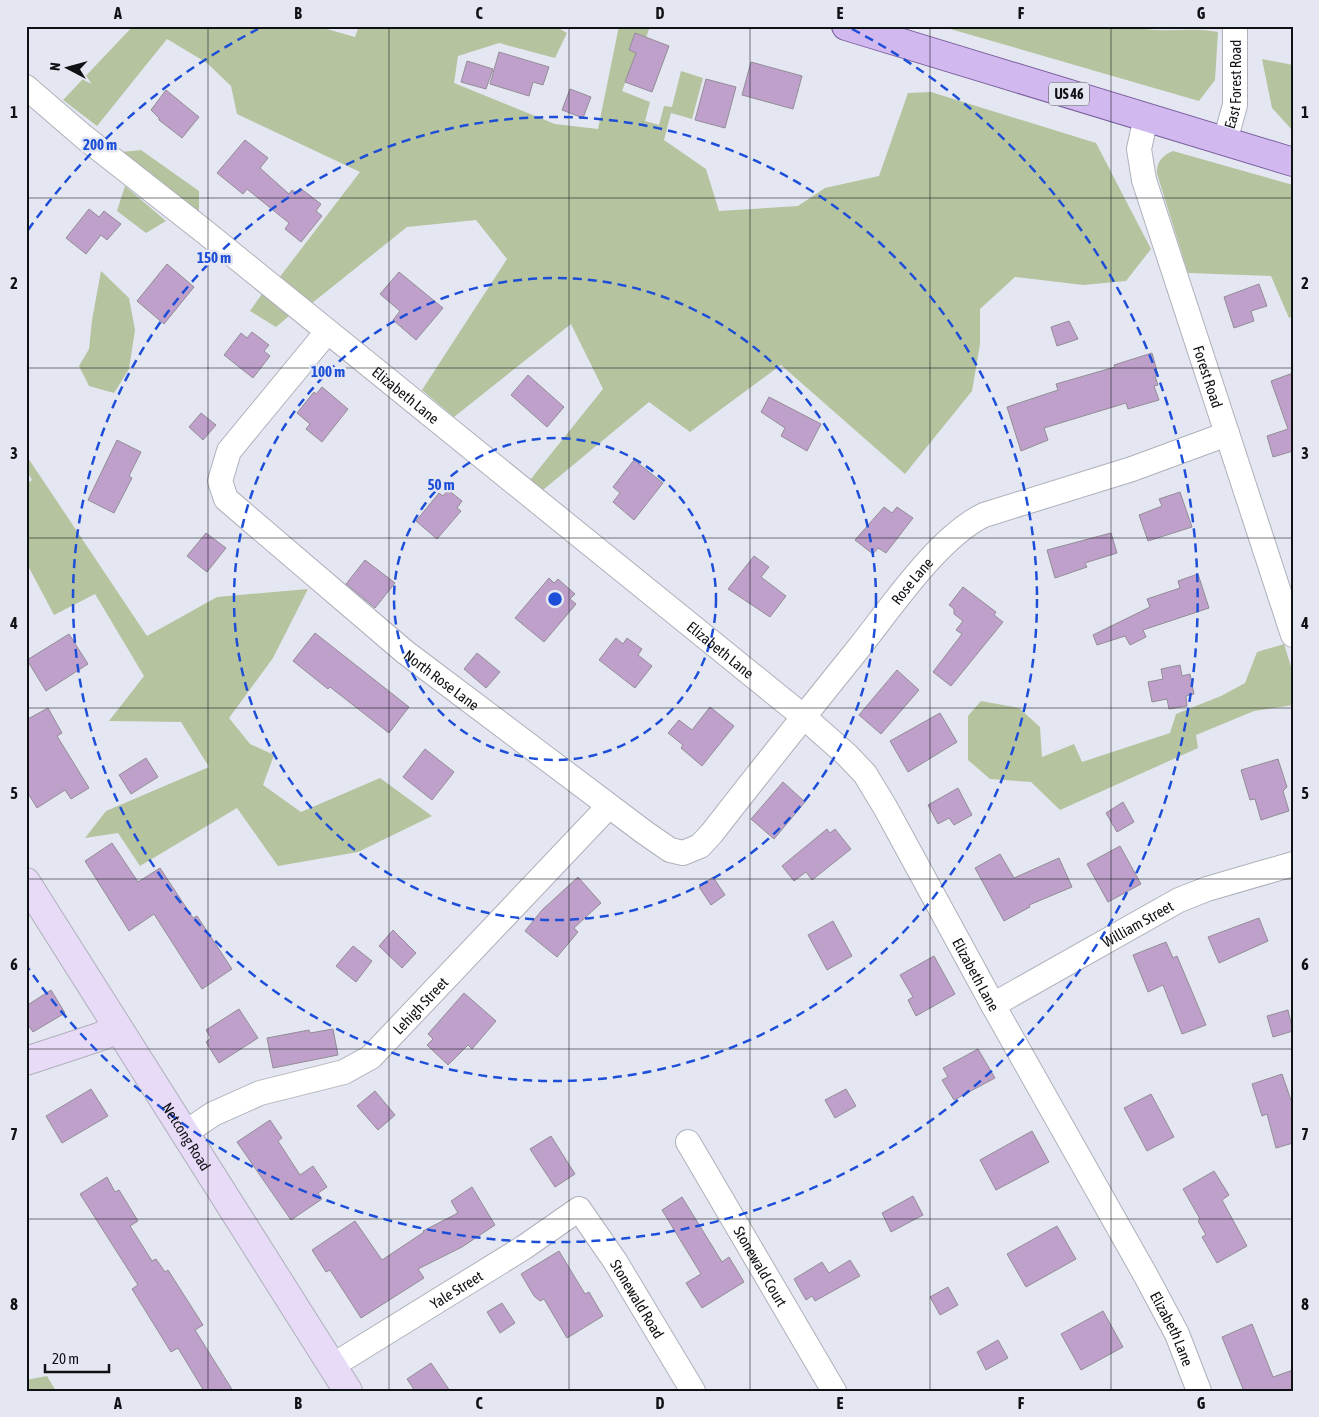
<svg xmlns="http://www.w3.org/2000/svg" width="1319" height="1417" viewBox="0 0 1319 1417" font-family="'Asap Condensed',sans-serif">
	<style>
		.green { fill: #b5c39f }
		.building { fill: #bea0cb; stroke: #938d96 }
		.lines { fill: none; stroke-linecap: round; stroke-linejoin: round }
		.street-casing { stroke: #aeb0ba; stroke-width: 26 }
		.secondary-casing { stroke: #aeb0ba; stroke-width: 30 }
		.primary-casing { stroke: #795e9c; stroke-width: 30 }
		.street { stroke: #fff; stroke-width: 24 }
		.secondary { stroke: #e8dbf7; stroke-width: 28 }
		.primary { stroke: #d1b8ef; stroke-width: 28 }
		.grid { fill: none; stroke: #101115; stroke-width: 1; stroke-opacity: 0.55 }
		.ring { fill: none; stroke: #1d4ed8; stroke-width: 2.5; stroke-dasharray: 9 6 }
		.labels { text-anchor: middle; dominant-baseline: central; stroke-width: 5; stroke-linejoin: round; paint-order: stroke }
		.shield { fill: #e4e7f2; stroke: #505157; stroke-width: 1 }
		.shield-label { font-size: 14px; font-weight: bold; fill: #101115 }
		.street-label { font-size: 15px; fill: #101115; stroke: #e4e7f2 }
		.centre { fill: #1d4ed8; stroke: #e4e7f2; stroke-width: 2.5 }
		.ring-label { font-size: 15px; text-anchor: middle; font-weight: bold; fill: #1d4ed8; stroke: #e4e7f2; stroke-width: 5; stroke-linejoin: round; paint-order: stroke }
		.neatline { fill: none; stroke: #101115; stroke-width: 2 }
		.grid-label { font-size: 16px; text-anchor: middle; font-weight: bold; fill: #101115 }
	</style>
	<rect width="100%" height="100%" fill="#e4e7f2"/>
	<g class="green">
		<path d="M133 26H316L355 37 359 26H555L567 33 555 58 499 43 458 56 454 83 555 124 598 129 619 26H650L646 38 635 34 629 50 636 53 622 91 650 102 645 121 659 125 664 106 672 107 681 71 703 78 692 119 671 113 664 140 706 169 719 211 798 206 825 188 879 176 908 93 931 92 1096 143 1151 249 1126 281 1083 285 1015 277 980 309V344L972 391 905 474 781 365 690 432 649 402 543 490 530 480 603 389 571 324 454 417 422 390 507 259 476 220 407 227 311 304 279 278 360 172 237 114 231 86 207 63 167 39 97 126 63 100Z"/>
		<path d="M940 26H1131C1160 35 1189 26 1218 32L1215 80 1199 101Z"/>
		<path d="M1262 59 1293 65V131L1272 108Z"/>
		<path d="M141 150 199 191V213L121 152Z"/>
		<path d="M1173 151 1293 185V316L1289 318 1271 276 1188 273 1157 174C1156 162 1163 155 1173 151Z"/>
		<path d="M125 186 166 221 146 233 117 211Z"/>
		<path d="M101 271 129 298 135 330 129 369 114 393 89 386 79 366 89 349 92 320Z"/>
		<path d="M262 294 289 316 276 327 250 311Z"/>
		<path d="M26 455 147 636 217 597 308 589 273 658 229 718 250 744 274 755 263 785 301 812 380 778 432 816 358 852 278 866 237 808 140 866 118 833 85 838 106 811 209 767 181 722 109 721 144 676 95 594 54 615 26 562V484L32 480 26 470Z"/>
		<path d="M1284 644 1293 673V705L1254 711 1196 735 1198 748 1060 810 1031 782 990 779 968 760V716L981 701 1019 708 1040 727 1042 757 1074 744 1082 762 1170 733 1176 714 1221 696 1245 683 1257 652Z"/>
		<path d="M47 1376 56 1391H26V1380Z"/>
	</g>
	<g class="building">
		<path d="M635 33 669 46 652 92 625 82 636 53 629 50Z"/>
		<path d="M499 52 549 67 543 85 533 82 529 96 490 84Z"/>
		<path d="M467 61 493 69 486 89 461 82Z"/>
		<path d="M751 62 802 76 793 109 742 95Z"/>
		<path d="M706 79 736 87 725 128 695 120Z"/>
		<path d="M570 89 591 97 583 118 562 110Z"/>
		<path d="M166 90 199 117 182 138 159 120V118L151 110Z"/>
		<path d="M245 140 268 158 260 168 289 194 292 190 296 193 300 188 321 204 316 211 322 216 301 242 285 229 289 223 247 189 243 194 217 173Z"/>
		<path d="M89 209 99 217 104 211 121 224 107 240 101 235 86 254 66 238Z"/>
		<path d="M167 264 194 287 164 324 137 301Z"/>
		<path d="M399 272 443 308 416 340 393 320 400 311 380 294Z"/>
		<path d="M1259 284 1267 306 1251 311 1254 321 1234 328 1224 297Z"/>
		<path d="M1069 321 1078 339 1057 346 1051 327Z"/>
		<path d="M252 332 269 345 264 351 270 356 253 378 224 355 241 333 247 338Z"/>
		<path d="M1152 353 1158 375 1155 376 1158 385 1154 386 1159 400 1128 409 1126 403 1044 428 1048 440 1021 451 1007 407 1058 390 1056 384 1115 367 1114 365Z"/>
		<path d="M1293 373V451L1273 457 1267 436 1288 429 1271 381Z"/>
		<path d="M528 375 564 407 547 427 511 395Z"/>
		<path d="M322 387 348 409 322 442 306 429 310 424 297 413 314 392 316 394Z"/>
		<path d="M769 397 821 424 807 451 781 436 785 428 761 412Z"/>
		<path d="M201 413 216 425 203 440 189 427Z"/>
		<path d="M117 440 141 452 129 476 132 478 114 513 88 500Z"/>
		<path d="M634 460 663 483 634 520 613 502 620 493 613 487Z"/>
		<path d="M448 490 462 501 457 508 461 511 437 539 416 521 439 493 443 496Z"/>
		<path d="M1180 492 1192 527 1148 541 1139 515 1162 506 1159 499Z"/>
		<path d="M884 507 892 513 897 507 913 518 886 553 878 548 873 554 855 540Z"/>
		<path d="M206 533 226 548 207 572 187 556Z"/>
		<path d="M1111 533 1117 553 1085 563 1087 567 1055 578 1047 550Z"/>
		<path d="M754 556 769 567 761 577 786 596 770 617 728 589Z"/>
		<path d="M365 560 395 583 375 608 346 584Z"/>
		<path d="M1198 574 1209 608 1143 630 1146 637 1130 645 1125 636 1097 645 1093 635 1150 607 1147 599 1180 588 1178 581Z"/>
		<path d="M549 578 554 583 558 579 575 594 570 599 576 604 544 642 515 618Z"/>
		<path d="M963 587 996 612 994 615 1003 622 951 686 933 672 962 634 956 630 963 621 954 614V609L949 605Z"/>
		<path d="M315 633 409 707 389 733 330 687 328 689 293 661Z"/>
		<path d="M69 634 88 664 46 691 27 660Z"/>
		<path d="M616 638 623 644 627 638 642 649 638 655 652 666 635 688 599 660Z"/>
		<path d="M477 653 500 672 486 688 464 669Z"/>
		<path d="M1180 665 1182 676 1190 674 1194 694 1186 696 1187 706 1169 709 1167 699 1152 702 1148 682 1163 679 1161 669Z"/>
		<path d="M897 670 919 690 881 734 859 715Z"/>
		<path d="M710 707 734 726 702 766 681 748 683 745 668 733 679 720 692 730Z"/>
		<path d="M48 708 62 733 57 736 89 788 71 799 65 790 37 808 26 790V720Z"/>
		<path d="M940 713 957 742 908 772 890 741Z"/>
		<path d="M425 749 454 772 432 800 403 777Z"/>
		<path d="M146 758 158 777 131 794 119 775Z"/>
		<path d="M1278 759 1287 787 1283 791 1289 811 1261 820 1255 799 1250 800 1241 770Z"/>
		<path d="M783 782 805 802 774 839 751 819Z"/>
		<path d="M958 788 972 815 954 825 949 818 938 824 928 805Z"/>
		<path d="M1123 802 1134 822 1117 832 1106 813Z"/>
		<path d="M827 829 830 833 835 829 851 849 812 880 806 872 794 881 782 866Z"/>
		<path d="M112 843 138 882 160 868 193 918 197 916 232 969 202 989 154 914 129 931 85 861Z"/>
		<path d="M1120 846 1141 884 1108 902 1087 864Z"/>
		<path d="M1000 854 1014 878 1059 858 1072 887 1029 905 1030 907 1004 921 975 868Z"/>
		<path d="M578 877 601 903 574 928 578 932 557 957 525 931 542 910Z"/>
		<path d="M713 877 725 895 711 905 699 887Z"/>
		<path d="M1259 918 1268 941 1219 963 1208 937Z"/>
		<path d="M833 921 852 956 827 970 808 935Z"/>
		<path d="M393 930 416 953 402 968 379 946Z"/>
		<path d="M1166 942 1173 958 1177 956 1206 1025 1182 1034 1163 985 1148 992 1133 955Z"/>
		<path d="M353 946 372 961 356 982 336 966Z"/>
		<path d="M934 956 955 994 916 1016 908 1000 913 997 900 975Z"/>
		<path d="M51 990 65 1013 33 1032 26 1022V1006Z"/>
		<path d="M464 993 496 1021 472 1049 468 1045 448 1065 427 1045 433 1039 428 1034Z"/>
		<path d="M239 1009 258 1038 219 1063 206 1042 211 1038 206 1030Z"/>
		<path d="M1288 1010 1293 1031 1273 1037 1267 1016Z"/>
		<path d="M333 1029 338 1055 273 1068 267 1038 309 1030 310 1033Z"/>
		<path d="M978 1049 995 1078 954 1100 942 1080 948 1077 943 1068Z"/>
		<path d="M1282 1074 1293 1106V1143L1276 1148 1267 1114 1262 1116 1252 1084Z"/>
		<path d="M91 1089 108 1116 62 1143 46 1116Z"/>
		<path d="M846 1089 856 1106 835 1118 825 1100Z"/>
		<path d="M375 1091 395 1115 378 1130 357 1106Z"/>
		<path d="M1151 1094 1174 1137 1147 1151 1124 1108Z"/>
		<path d="M270 1120 282 1138 278 1141 300 1175 313 1166 327 1187 318 1193 322 1199 291 1220 237 1142Z"/>
		<path d="M1032 1131 1049 1162 996 1190 980 1160Z"/>
		<path d="M551 1136 575 1174 555 1187 530 1149Z"/>
		<path d="M1214 1171 1229 1195 1222 1200 1247 1246 1217 1263 1202 1237 1206 1235 1198 1221 1200 1219 1183 1189Z"/>
		<path d="M107 1177 115 1192 119 1190 138 1221 130 1226 152 1261 156 1259 165 1272 168 1270 203 1325 195 1330 233 1391H204L178 1348 171 1352 132 1289 138 1285 80 1194Z"/>
		<path d="M472 1187 495 1225 462 1247 418 1269 424 1278 361 1318 330 1270 326 1272 312 1250 355 1221 382 1260 424 1232 423 1231 458 1213 451 1201Z"/>
		<path d="M913 1196 923 1215 891 1232 882 1213Z"/>
		<path d="M682 1197 722 1262 729 1257 744 1282 702 1308 686 1283 701 1274 662 1210Z"/>
		<path d="M1057 1226 1076 1259 1026 1287 1007 1254Z"/>
		<path d="M559 1251 585 1294 589 1292 603 1316 567 1338 544 1299 540 1301 534 1296 521 1274Z"/>
		<path d="M850 1260 860 1276 815 1301 812 1296 806 1300 794 1279 822 1262 829 1273Z"/>
		<path d="M948 1287 958 1305 940 1315 930 1297Z"/>
		<path d="M502 1303 515 1323 500 1333 487 1312Z"/>
		<path d="M1103 1311 1123 1347 1081 1370 1061 1334Z"/>
		<path d="M1252 1324 1273 1377 1293 1370V1391H1242L1243 1389 1222 1337Z"/>
		<path d="M998 1340 1008 1358 986 1370 977 1352Z"/>
		<path d="M431 1363 450 1391H415L407 1379Z"/>
	</g>
	<g class="lines">
		<defs>
			<g id="street">
				<path id="s1" d="M26 87 84 137 205 232 804 717 847 755 865 774 885 807 993 1005 1146 1276 1177 1334 1199 1391"/>
				<path id="s2" d="M1146 117 1139 149 1144 180 1293 635"/>
				<path id="s3" d="M1225 141 1235 105V26"/>
				<path id="s4" d="M327 332 229 451 220 481 226 499 405 652 644 832 670 850 683 853 700 846 712 833C760 771 809 710 858 649 890 609 938 537 984 515L1132 469 1227 434"/>
				<path id="s5" d="M993 1005 1179 900 1207 889 1293 864"/>
				<path id="s6" d="M185 1133 213 1114 260 1093 344 1072 371 1057 608 807"/>
				<path id="s7" d="M688 1142 834 1391"/>
				<path id="s8" d="M332 1366 523 1248 579 1209 615 1261 693 1391"/>
			</g>
			<g id="secondary">
				<path id="s9" d="M26 882 348 1391"/>
				<path d="M26 1061 99 1037 118 1029"/>
			</g>
			<path id="primary" d="M846 26 1293 162"/>
		</defs>
		<use href="#street" class="street-casing"/>
		<use href="#secondary" class="secondary-casing"/>
		<use href="#primary" class="primary-casing"/>
		<use href="#street" class="street"/>
		<use href="#secondary" class="secondary"/>
		<use href="#primary" class="primary"/>
	</g>
	<path class="grid" d="M208 26V1391M389 26V1391M569 26V1391M750 26V1391M930 26V1391M1111 26V1391M26 198H1293M26 368H1293M26 538H1293M26 708H1293M26 879H1293M26 1049H1293M26 1219H1293"/>
	<g class="ring">
		<circle cx="555" cy="599" r="161"/>
		<circle cx="555" cy="599" r="321"/>
		<circle cx="555" cy="599" r="482"/>
		<path d="M28 230A643 643 0 0 1 258 29M852 29A643 643 0 1 1 28 968"/>
	</g>
	<g class="labels">
		<rect class="shield" x="1049" y="82.5" width="40" height="23" rx="4"/>
		<g class="shield-label">
			<text x="1069" y="94">US 46</text>
		</g>
		<g class="street-label">
			<text stroke="none"><textPath href="#s3" startOffset="58">East Forest Road</textPath></text>
			<text stroke="none"><textPath href="#s2" startOffset="271">Forest Road</textPath></text>
			<text stroke="none"><textPath href="#s1" startOffset="489">Elizabeth Lane</textPath></text>
			<text stroke="none"><textPath href="#s4" startOffset="1142">Rose Lane</textPath></text>
			<text stroke="none"><textPath href="#s1" startOffset="894">Elizabeth Lane</textPath></text>
			<text stroke="none"><textPath href="#s4" startOffset="486">North Rose Lane</textPath></text>
			<text stroke="none"><textPath href="#s5" startOffset="166">William Street</textPath></text>
			<text stroke="none"><textPath href="#s1" startOffset="1314">Elizabeth Lane</textPath></text>
			<text stroke="none"><textPath href="#s6" startOffset="274">Lehigh Street</textPath></text>
			<text stroke="none"><textPath href="#s9" startOffset="301">Netcong Road</textPath></text>
			<text stroke="none"><textPath href="#s7" startOffset="144">Stonewald Court</textPath></text>
			<text stroke="none"><textPath href="#s8" startOffset="146">Yale Street</textPath></text>
			<text stroke="none"><textPath href="#s8" startOffset="400">Stonewald Road</textPath></text>
			<text stroke="none"><textPath href="#s1" startOffset="1719">Elizabeth Lane</textPath></text>
		</g>
	</g>
	<circle cx="555" cy="599" r="8" class="centre"/>
	<g class="ring-label">
		<text x="100" y="150">200 m</text>
		<text x="214" y="263">150 m</text>
		<text x="328" y="377">100 m</text>
		<text x="441" y="490">50 m</text>
	</g>
	<rect width="1319" height="1417" fill="none" stroke="#e4e7f2" stroke-width="55"/>
	<g transform="translate(68 68) rotate(276)" stroke="#e4e7f2" stroke-width="4" paint-order="stroke">
	<path d="M0-4L9 19L0 12L-9 19Z" fill="#101115"/>
	<text y="-8" font-size="14" font-weight="bold" text-anchor="middle" fill="#101115">N</text>
	</g>
	<path d="M45 1364v8h64v-8" fill="none" stroke="#101115" stroke-width="2.5"/>
	<text x="52" y="1364" font-size="15" fill="#101115" stroke="#e4e7f2" stroke-width="4" paint-order="stroke">20 m</text>
	<rect x="28" y="28" width="1264" height="1362" class="neatline"/>
	<g class="grid-label">
		<text x="118" y="19">A</text>
		<text x="298" y="19">B</text>
		<text x="479" y="19">C</text>
		<text x="660" y="19">D</text>
		<text x="840" y="19">E</text>
		<text x="1021" y="19">F</text>
		<text x="1201" y="19">G</text>
		<text x="14" y="118">1</text>
		<text x="1305" y="118">1</text>
		<text x="14" y="289">2</text>
		<text x="1305" y="289">2</text>
		<text x="14" y="459">3</text>
		<text x="1305" y="459">3</text>
		<text x="14" y="629">4</text>
		<text x="1305" y="629">4</text>
		<text x="14" y="799">5</text>
		<text x="1305" y="799">5</text>
		<text x="14" y="970">6</text>
		<text x="1305" y="970">6</text>
		<text x="14" y="1140">7</text>
		<text x="1305" y="1140">7</text>
		<text x="14" y="1310">8</text>
		<text x="1305" y="1310">8</text>
		<text x="118" y="1409">A</text>
		<text x="298" y="1409">B</text>
		<text x="479" y="1409">C</text>
		<text x="660" y="1409">D</text>
		<text x="840" y="1409">E</text>
		<text x="1021" y="1409">F</text>
		<text x="1201" y="1409">G</text>
	</g>
</svg>
